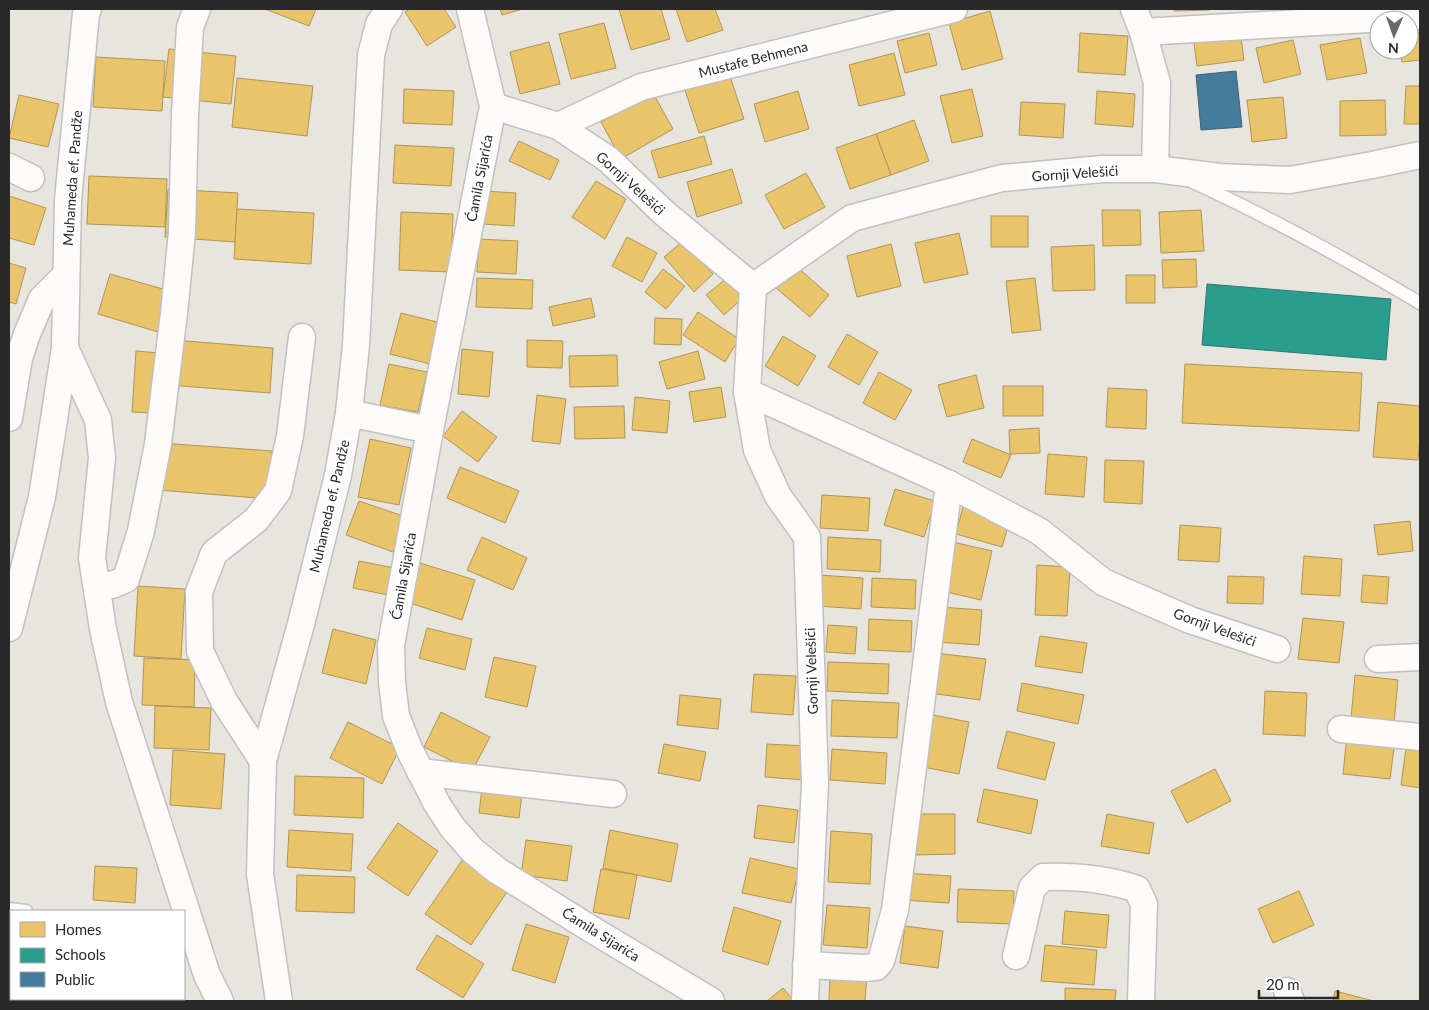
<svg xmlns="http://www.w3.org/2000/svg" width="1429" height="1010" viewBox="0 0 1429 1010" font-family="Lato,sans-serif">
	<style>
		.homes { fill: #e9c46a; stroke: #af9656 }
		.schools { fill: #2a9d8f; stroke: #2a7a70 }
		.public { fill: #457b9d; stroke: #3d627a }
		.lines { fill: none; stroke-linecap: round; stroke-linejoin: round }
		.service-casing { stroke: #c1c0c0; stroke-width: 15 }
		.minor-casing { stroke: #c1c0c0; stroke-width: 29 }
		.service { stroke: #fcfbfa; stroke-width: 12 }
		.minor { stroke: #fcfbfa; stroke-width: 26 }
		.labels { text-anchor: middle; dominant-baseline: central; stroke-width: 5; stroke-linejoin: round; paint-order: stroke }
		.street-label { font-size: 14px; fill: #292929; stroke: #fff }
	</style>
	<rect width="100%" height="100%" fill="#e8e4de"/>
	<g class="homes">
		<path d="M265 9H316L309 26Z"/>
		<path d="M410 9H444L456 27 427 46 405 12Z"/>
		<path d="M500 9H523L502 15Z"/>
		<path d="M619 9H661L670 39 631 50Z"/>
		<path d="M676 9H715L723 30 687 42Z"/>
		<path d="M1174 9H1210V10L1174 11Z"/>
		<path d="M1281 9H1319L1281 11Z"/>
		<path d="M990 11 1003 59 962 70 949 23Z"/>
		<path d="M604 23 616 68 571 79 559 34Z"/>
		<path d="M1240 30 1244 60 1197 66 1193 36Z"/>
		<path d="M1420 32V60L1402 62 1400 50H1409V33Z"/>
		<path d="M929 33 937 65 905 73 897 41Z"/>
		<path d="M1080 33 1128 36 1125 75 1078 72Z"/>
		<path d="M1360 38 1367 73 1327 80 1320 45Z"/>
		<path d="M1293 40 1301 74 1264 83 1256 48Z"/>
		<path d="M549 42 560 84 520 94 510 52Z"/>
		<path d="M169 49 236 56 231 104 163 97Z"/>
		<path d="M894 53 905 95 859 106 849 65Z"/>
		<path d="M96 57 165 61 162 111 93 107Z"/>
		<path d="M730 76 744 119 699 133 685 90Z"/>
		<path d="M237 78 313 86 307 136 232 127Z"/>
		<path d="M1406 86H1420V124H1404Z"/>
		<path d="M404 89 454 91 452 125 403 123Z"/>
		<path d="M972 89 983 136 952 143 940 96Z"/>
		<path d="M798 91 809 129 765 142 754 104Z"/>
		<path d="M1097 91 1135 94 1133 127 1095 124Z"/>
		<path d="M653 93 673 129 621 159 601 122Z"/>
		<path d="M19 95 59 104 48 147 9 138Z"/>
		<path d="M1283 97 1287 138 1252 142 1247 100Z"/>
		<path d="M1385 100 1386 135 1340 136V101Z"/>
		<path d="M1021 102 1065 104 1063 138 1019 135Z"/>
		<path d="M914 120 929 161 891 175 876 134Z"/>
		<path d="M876 134 891 175 850 189 836 148Z"/>
		<path d="M704 136 712 164 659 178 651 151Z"/>
		<path d="M519 141 559 160 550 180 509 161Z"/>
		<path d="M395 145 454 148 451 186 393 183Z"/>
		<path d="M732 169 742 203 697 217 687 182Z"/>
		<path d="M806 173 825 207 784 229 765 195Z"/>
		<path d="M89 176 167 179 165 227 87 224Z"/>
		<path d="M596 181 626 199 605 239 572 217Z"/>
		<path d="M168 189 238 193 235 242 165 237Z"/>
		<path d="M484 191 516 193 514 226 482 224Z"/>
		<path d="M9 196 46 208 34 245 9 238Z"/>
		<path d="M237 209 314 213 311 264 234 259Z"/>
		<path d="M1102 210H1140L1141 245 1103 246Z"/>
		<path d="M1201 210 1204 251 1161 253 1159 212Z"/>
		<path d="M401 212 453 214 451 272 399 270Z"/>
		<rect x="991" y="216" width="37" height="31"/>
		<path d="M959 233 968 274 924 283 915 243Z"/>
		<path d="M627 237 657 253 642 282 612 266Z"/>
		<path d="M479 239 518 241 516 274 477 272Z"/>
		<path d="M683 241 713 274 694 292 664 257Z"/>
		<path d="M891 244 901 286 857 297 847 256Z"/>
		<path d="M1094 245 1095 290 1053 291 1051 247Z"/>
		<path d="M1196 259 1197 287 1163 288 1162 260Z"/>
		<path d="M9 263 26 268 16 304 9 302Z"/>
		<path d="M796 266 829 295 810 317 776 288Z"/>
		<path d="M663 269 685 286 666 309 645 292Z"/>
		<path d="M110 274 170 291 158 332 98 314Z"/>
		<rect x="1126" y="275" width="29" height="28"/>
		<path d="M728 277 745 296 724 315 706 295Z"/>
		<path d="M477 278 533 280 532 309 476 307Z"/>
		<path d="M1035 278 1041 330 1012 333 1006 281Z"/>
		<path d="M591 298 595 317 553 326 549 307Z"/>
		<path d="M698 312 739 339 725 362 683 335Z"/>
		<path d="M401 313 445 324 434 365 390 354Z"/>
		<path d="M655 318 682 319 681 345 654 344Z"/>
		<path d="M847 334 878 352 859 385 828 367Z"/>
		<path d="M783 336 816 356 798 386 765 366Z"/>
		<path d="M173 340 273 348 270 393 169 385Z"/>
		<path d="M527 340 563 341 562 368 527 367Z"/>
		<path d="M462 349 493 352 489 397 458 394Z"/>
		<path d="M136 351 159 353 154 413 132 412Z"/>
		<path d="M698 351 705 379 667 389 659 362Z"/>
		<path d="M617 355 618 386 570 387 569 356Z"/>
		<path d="M389 364 427 372 418 412 380 405Z"/>
		<path d="M1185 364 1362 373 1359 431 1182 423Z"/>
		<path d="M879 372 912 390 895 420 863 403Z"/>
		<path d="M976 375 984 408 947 417 938 385Z"/>
		<rect x="1003" y="386" width="40" height="30"/>
		<path d="M721 387 726 417 694 422 689 392Z"/>
		<path d="M1108 388 1147 390 1146 429 1106 427Z"/>
		<path d="M537 395 566 399 560 444 532 441Z"/>
		<path d="M635 397 670 401 667 433 632 430Z"/>
		<path d="M1378 402 1420 406V438L1418 460 1373 457Z"/>
		<path d="M624 406 625 438 575 439 574 407Z"/>
		<path d="M462 411 497 437 478 462 443 436Z"/>
		<path d="M1039 428 1040 453 1010 454 1009 430Z"/>
		<path d="M370 439 411 448 399 505 358 497Z"/>
		<path d="M972 439 1011 455 1001 478 963 462Z"/>
		<path d="M161 443 272 451 269 499 158 490Z"/>
		<path d="M1048 454 1087 457 1084 497 1045 494Z"/>
		<path d="M1105 460 1144 461 1142 504 1104 502Z"/>
		<path d="M460 467 519 491 505 523 447 498Z"/>
		<path d="M895 489 935 501 924 537 884 525Z"/>
		<path d="M822 495 870 498 868 531 820 528Z"/>
		<path d="M359 501 406 517 393 552 346 535Z"/>
		<path d="M963 507 1010 520 1002 547 956 534Z"/>
		<path d="M1410 521 1413 551 1378 555 1374 525Z"/>
		<path d="M1180 525 1221 528 1219 562 1178 560Z"/>
		<path d="M482 537 527 558 513 590 467 570Z"/>
		<path d="M828 537 881 540 880 572 827 569Z"/>
		<path d="M953 542 992 551 981 600 942 591Z"/>
		<path d="M1304 556 1342 559 1340 596 1301 594Z"/>
		<path d="M359 561 394 568 388 595 353 588Z"/>
		<path d="M420 563 475 580 462 620 407 602Z"/>
		<path d="M1037 565 1070 567 1067 616 1035 615Z"/>
		<path d="M819 575 863 578 861 609 817 606Z"/>
		<path d="M1363 575 1389 577 1387 604 1361 602Z"/>
		<path d="M1228 576 1264 577 1263 604 1227 603Z"/>
		<path d="M872 578 916 580 915 609 871 607Z"/>
		<path d="M138 586 185 589 181 659 134 656Z"/>
		<path d="M940 607 982 610 979 645 937 642Z"/>
		<path d="M1303 618 1344 622 1339 663 1298 659Z"/>
		<path d="M869 619 912 621 911 652 868 650Z"/>
		<path d="M828 625 857 627 855 654 826 652Z"/>
		<path d="M427 628 472 639 465 670 419 658Z"/>
		<path d="M333 629 376 640 366 684 322 673Z"/>
		<path d="M1040 636 1087 643 1082 673 1035 666Z"/>
		<path d="M935 653 986 659 980 700 930 693Z"/>
		<path d="M494 657 536 666 527 707 485 697Z"/>
		<path d="M144 658 195 660 194 707 142 705Z"/>
		<path d="M828 662 889 664 888 694 827 691Z"/>
		<path d="M754 674 796 676 793 715 751 712Z"/>
		<path d="M1355 675 1398 680 1394 723 1351 718Z"/>
		<path d="M1022 683 1084 695 1078 724 1017 711Z"/>
		<path d="M1265 691 1307 693 1305 736 1263 734Z"/>
		<path d="M680 695 721 699 718 729 677 725Z"/>
		<path d="M832 700 899 703 897 738 831 736Z"/>
		<path d="M155 706 211 708 209 750 154 748Z"/>
		<path d="M441 712 490 737 472 771 424 747Z"/>
		<path d="M928 714 969 722 959 774 918 766Z"/>
		<path d="M348 722 400 748 382 784 330 758Z"/>
		<path d="M1007 731 1055 743 1045 780 997 768Z"/>
		<path d="M1347 736 1395 741 1390 779 1343 774Z"/>
		<path d="M1407 741 1420 743V788L1401 785Z"/>
		<path d="M664 744 706 752 700 781 658 773Z"/>
		<path d="M767 744 806 746 804 780 765 777Z"/>
		<path d="M832 749 887 753 885 784 830 780Z"/>
		<path d="M173 750 225 754 221 809 170 805Z"/>
		<path d="M1215 769 1231 801 1187 823 1171 791Z"/>
		<path d="M295 776 364 778 363 818 294 815Z"/>
		<path d="M483 780 523 785 519 818 479 813Z"/>
		<path d="M984 789 1038 800 1031 834 977 822Z"/>
		<path d="M758 805 798 810 794 843 754 838Z"/>
		<path d="M915 814H955V854L915 855Z"/>
		<path d="M1107 814 1154 823 1149 854 1101 846Z"/>
		<path d="M398 823 438 851 408 896 367 868Z"/>
		<path d="M289 830 353 834 351 871 287 867Z"/>
		<path d="M610 830 678 844 671 882 603 868Z"/>
		<path d="M831 831 872 834 870 884 828 882Z"/>
		<path d="M526 840 572 846 567 881 521 875Z"/>
		<path d="M750 858 799 869 791 903 742 893Z"/>
		<path d="M463 859 509 889 471 945 425 914Z"/>
		<path d="M95 866 137 868 135 903 93 900Z"/>
		<path d="M601 869 637 875 629 919 593 912Z"/>
		<path d="M904 873 951 876 949 903 903 900Z"/>
		<path d="M297 875 355 877 354 913 296 911Z"/>
		<path d="M958 889 1014 891 1013 924 957 922Z"/>
		<path d="M1299 891 1314 925 1273 943 1258 909Z"/>
		<path d="M827 905 870 908 867 948 823 945Z"/>
		<path d="M734 907 781 921 768 965 722 951Z"/>
		<path d="M1065 911 1109 915 1106 948 1062 944Z"/>
		<path d="M9 921 11 922V954L9 953Z"/>
		<path d="M526 924 569 937 555 983 512 970Z"/>
		<path d="M905 926 943 931 938 968 900 963Z"/>
		<path d="M437 935 484 964 463 998 416 969Z"/>
		<path d="M1045 945 1097 950 1094 985 1041 981Z"/>
		<path d="M830 974 867 975 865 1001H829Z"/>
		<path d="M783 988 794 1001H767Z"/>
		<path d="M1065 988 1116 990 1115 1001H1065Z"/>
		<path d="M1335 991 1374 1001H1333Z"/>
		<rect x="83" y="999" width="44" height="2"/>
	</g>
	<path class="schools" d="M1207 284 1391 299 1386 360 1202 345Z"/>
	<path class="public" d="M1236 71 1242 127 1201 130 1196 75Z"/>
	<g class="lines">
		<defs>
			<g id="service">
				<path d="M1193 182C1271 218 1346 259 1420 303"/>
				<path d="M9 909 26 911"/>
			</g>
			<g id="minor">
				<path d="M88 9 86 13 68 200 65 348 98 420 102 458 92 558 103 629 119 702 207 975 220 1001"/>
				<path d="M470 9 493 106 430 430 391 645 392 682 396 716 410 751 437 804 452 827 473 851 498 871 591 929 711 1001"/>
				<path d="M1134 9 1143 32 1157 83 1155 169"/>
				<path d="M1143 32 1420 16"/>
				<path d="M493 106 558 126 609 160 663 212 753 287"/>
				<path d="M558 126 641 87 954 9"/>
				<path d="M9 167 31 178"/>
				<path d="M753 287 747 392 757 450 778 496 807 537 815 783 805 1001"/>
				<path d="M753 287 852 218 1002 178 1103 169H1155L1220 177 1290 180 1372 165 1420 155"/>
				<path d="M747 392 949 484 1039 531 1103 582 1190 620 1277 649"/>
				<path d="M349 413 430 430"/>
				<path d="M9 418 19 358 27 334 42 299 65 276"/>
				<path d="M96 584 112 585 126 579 141 531 158 444 174 313 182 232 185 114 190 27 197 9"/>
				<path d="M9 628 42 497 65 348"/>
				<path d="M1378 659 1420 657"/>
				<path d="M1341 729 1420 737"/>
				<path d="M263 761 224 701 200 651 199 592 214 553 256 520 278 491 290 436 302 337"/>
				<path d="M420 772 613 794"/>
				<path d="M1016 956 1032 888 1043 877C1074 876 1107 879 1137 889L1144 904 1141 1001"/>
				<path d="M806 965 865 968 876 967 881 961 895 910 949 484"/>
				<path d="M1287 991 1291 1001"/>
				<path d="M279 1001 260 874 263 761 301 624 338 475 349 413 356 345 371 55 379 24 389 9"/>
			</g>
		</defs>
		<use href="#service" class="service-casing"/>
		<use href="#minor" class="minor-casing"/>
		<use href="#service" class="service"/>
		<use href="#minor" class="minor"/>
	</g>
	<g class="labels">
		<g class="street-label">
			<text transform="translate(753 59) rotate(-14)">Mustafe Behmena</text>
			<text transform="translate(1075 173) rotate(-4)">Gornji Velešići</text>
			<text transform="translate(72 178) rotate(-86)">Muhameda ef. Pandže</text>
			<text transform="translate(479 178) rotate(-79)">Ćamila Sijarića</text>
			<text transform="translate(631 183) rotate(42)">Gornji Velešići</text>
			<text transform="translate(329 506) rotate(-77)">Muhameda ef. Pandže</text>
			<text transform="translate(403 576) rotate(-80)">Ćamila Sijarića</text>
			<text transform="translate(1215 627) rotate(20)">Gornji Velešići</text>
			<text transform="translate(811 671) rotate(-92)">Gornji Velešići</text>
			<text transform="translate(601 934) rotate(32)">Ćamila Sijarića</text>
		</g>
	</g>
	<rect width="1429" height="1010" fill="none" stroke="#292929" stroke-width="20"/>
	<rect x="10" y="910" width="175" height="90" fill="#ffffff" stroke="#a9a9a9"/>
	<rect x="20" y="922" width="25" height="15" fill="#e9c46a" stroke="#a9a9a9"/>
	<text x="55" y="935" font-size="15" fill="#292929">Homes</text>
	<rect x="20" y="948" width="25" height="15" fill="#2a9d8f" stroke="#a9a9a9"/>
	<text x="55" y="960" font-size="15" fill="#292929">Schools</text>
	<rect x="20" y="972" width="25" height="15" fill="#457b9d" stroke="#a9a9a9"/>
	<text x="55" y="985" font-size="15" fill="#292929">Public</text>
	<g transform="translate(1394 35) rotate(182)"><circle r="24" fill="#ffffff" stroke="#a9a9a9"/>
	<path d="M0-4L9 19L0 12L-9 19Z" fill="#6c6a68"/>
	<text y="-8" font-size="14" font-weight="bold" text-anchor="middle" fill="#292929">N</text>
	</g>
	<path d="M1259 990v8h79v-8" fill="none" stroke="#292929" stroke-width="2.5"/>
	<text x="1266" y="990" font-size="15" fill="#292929" stroke="#ffffff" stroke-width="4" paint-order="stroke">20 m</text>
</svg>
